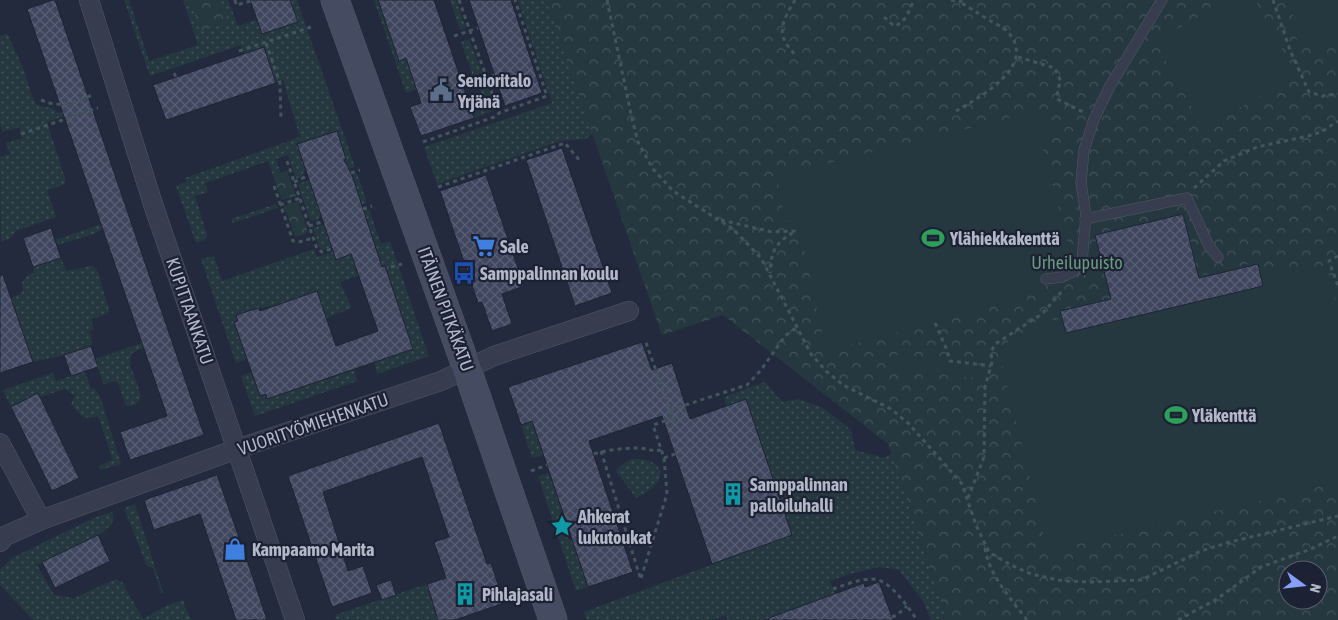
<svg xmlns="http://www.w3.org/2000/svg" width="1338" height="620" viewBox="0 0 1338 620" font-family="'Asap Condensed',sans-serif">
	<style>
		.grass { fill: url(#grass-dots) }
		.park { fill: url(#park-crowns); fill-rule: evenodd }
		.pitch { fill: #25383f }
		.building { fill: url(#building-cross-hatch); stroke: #1e2435 }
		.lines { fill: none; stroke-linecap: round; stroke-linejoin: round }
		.service-casing { stroke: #525869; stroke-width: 11 }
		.minor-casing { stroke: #525869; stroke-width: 20 }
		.secondary-casing { stroke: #525869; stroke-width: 29 }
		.path { stroke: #43555c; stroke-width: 3; stroke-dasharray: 4 4; stroke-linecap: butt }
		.service { stroke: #373d4e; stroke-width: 10 }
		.minor { stroke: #373d4e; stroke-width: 19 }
		.secondary { stroke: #454b61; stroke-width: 28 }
		.labels { text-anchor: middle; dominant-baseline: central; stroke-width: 4.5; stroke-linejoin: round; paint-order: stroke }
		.poi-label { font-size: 18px; font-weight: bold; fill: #b3b8c9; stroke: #1c2233; text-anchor: start }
		.park-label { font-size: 18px; fill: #699b7d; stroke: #1c2233 }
		.street-label { font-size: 18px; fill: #b3b8c9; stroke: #1c2233 }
	</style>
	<defs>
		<pattern id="grass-dots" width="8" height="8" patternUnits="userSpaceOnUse" patternTransform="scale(1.25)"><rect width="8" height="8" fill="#25383f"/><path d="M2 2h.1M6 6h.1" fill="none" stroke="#425359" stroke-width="1.8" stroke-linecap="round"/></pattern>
		<pattern id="park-crowns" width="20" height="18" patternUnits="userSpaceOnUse" patternTransform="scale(1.25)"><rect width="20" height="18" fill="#25383f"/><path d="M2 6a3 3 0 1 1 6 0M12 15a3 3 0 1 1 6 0" fill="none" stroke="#425359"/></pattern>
		<pattern id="building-cross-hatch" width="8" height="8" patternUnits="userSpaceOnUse" patternTransform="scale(1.25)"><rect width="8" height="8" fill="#3f465e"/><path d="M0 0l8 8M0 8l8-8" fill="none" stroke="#585f74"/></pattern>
	</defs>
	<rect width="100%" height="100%" fill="#232a3e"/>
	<g class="grass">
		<path d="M124 0H129L149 61 198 45 183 0H228L238 26 257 20 262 34 298 22 290 0H297L355 167 346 170 343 160 346 159 336 131 297 144 305 169 302 176 296 179 288 155 276 159 280 172 273 175 268 161 205 183 208 192 195 196 207 235 206 239 196 243 176 186 187 182 185 178 300 137 283 80 276 83 264 47 245 54 241 45 150 76Z"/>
		<path d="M374 0H378L399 61 406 58 417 89 406 93Z"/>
		<path d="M450 0H456L466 28 460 30Z"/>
		<path d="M518 0H563L610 119 586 139 560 141 437 184 424 147 552 103Z"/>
		<path d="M6 34 8 35 22 65 33 99 37 105 52 108 59 113 90 103 73 113 47 122 65 179V183L61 186 47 190 56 217 16 231 11 238 1 242 0 157 10 154 6 143 22 138 19 127 3 132 0 123V36Z"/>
		<path d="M469 39 482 73 473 76 461 42Z"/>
		<path d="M487 85 495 110 474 118 470 107 485 102 479 87Z"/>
		<path d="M357 173 367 203 362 205 352 175Z"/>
		<path d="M314 178 321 214 317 221 310 220 298 184Z"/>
		<path d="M276 204 277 208 233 223 231 219Z"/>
		<path d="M369 209 381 244 390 241 429 356 377 374 374 362 413 349 385 266 340 282 351 306 350 309 326 318 316 291 277 305 258 308 236 315 238 321 234 323 244 352 250 351 251 356 247 359 236 363 201 259 214 256 222 281 314 249 317 257 334 251 337 259 375 246 364 211Z"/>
		<path d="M128 215 130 220 102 229 94 234 57 245 55 240Z"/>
		<path d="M330 223 332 247 323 250 319 247 313 228Z"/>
		<path d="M61 258 66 271 92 266 97 269 109 310 108 314 91 319 94 329 89 332 92 338 91 346 64 355 33 362 0 313 14 308 11 298 20 294 23 291 22 282 29 274 34 273 33 267Z"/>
		<path d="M169 334 170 337 132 353C132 354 130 359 130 360 129 375 156 407 126 406L118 383 114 381 104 385 95 359Z"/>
		<path d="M83 366 91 389 94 388 100 396 121 464 100 470 99 466 113 460 98 416C82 420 82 417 71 404L75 396 65 389 40 397 38 393 11 407 3 390 53 373 56 381 71 376 69 371Z"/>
		<path d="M354 370 357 381 255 416 241 376 252 372 260 396 266 394 267 399 297 389 296 384 316 377 324 380Z"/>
		<path d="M765 382C771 388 776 397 783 402L799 399 823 408 851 430 855 450 883 458 892 454 947 620H931L923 601 899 570 879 567 850 574 830 581 835 594 764 620H728L726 615 713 620H587L584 612 792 535 746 400 726 406 724 397Z"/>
		<path d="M532 421 543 455 532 458 521 425Z"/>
		<path d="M631 459C645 459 653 459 661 471 659 487 649 491 636 498L616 471 620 466Z"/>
		<path d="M549 473 588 587 576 591 538 476Z"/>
		<path d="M135 504 163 592 161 593 153 568 147 566 124 508Z"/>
		<path d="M112 512C113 516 115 519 112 523 105 536 53 557 37 565L54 595 74 598 116 579 122 582 143 619 166 606 183 600 188 614 192 620H33L0 585V570L12 558 96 517Z"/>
		<path d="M427 584 438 620H336L335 615Z"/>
	</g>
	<g class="park">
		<path d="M190 0H221L228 22 200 31Z"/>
		<path d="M546 0H1338V620H947L888 444 723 315 662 335ZM1288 570H1318V600H1288Z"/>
		<path d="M287 170 296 196 282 200 273 175Z"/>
		<path d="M298 201 308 233 295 237 284 206Z"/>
	</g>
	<g class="pitch">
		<path d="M1230 0H1255L1297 76 1203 128 1155 41Z"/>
		<path d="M1291 0H1338V42L1298 48Z"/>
		<path d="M1028 114 1053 122 1043 149 1070 251 1046 279 1045 291 935 323 826 351 803 244 782 206 777 176Z"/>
		<path d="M1260 261 1264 270 1308 271 1326 265 1338 313V482L1048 551 998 348 1038 324 1059 319 1058 312Z"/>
		<path d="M892 354 988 366 987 379 890 368Z"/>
	</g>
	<g class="building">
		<path d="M53 0H55L204 435 130 460 120 432 167 416 27 9Z"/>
		<path d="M250 0H290L298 22 262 34Z"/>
		<path d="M378 0H434L474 118 421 136 410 107 421 103 406 58 399 61Z"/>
		<path d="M469 0H511L542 93 505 106Z"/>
		<path d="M264 47 276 83 166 120 153 85Z"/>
		<path d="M337 131 346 159 344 160 352 175 382 267 385 266 413 349 267 399 266 394 260 396 234 322 238 321 236 315 258 308 260 311 317 291 336 346 378 331 351 254 336 260 297 144Z"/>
		<path d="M562 148 612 293 575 306 526 160Z"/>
		<path d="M486 175 524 286 502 294 512 324 492 331 482 302 478 303 440 191Z"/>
		<path d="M1183 214 1199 278 1258 264 1263 286 1066 333 1060 311 1111 299 1095 235Z"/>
		<path d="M51 228 61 258 33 267 23 238Z"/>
		<path d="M0 275H3L33 362 0 373Z"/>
		<path d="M642 342 652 370 672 363 690 419 746 399 792 535 712 564 662 416 589 441 633 572 588 587 532 421 521 425 508 387Z"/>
		<path d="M91 346 98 367 71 376 64 355Z"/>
		<path d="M38 393 79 478 52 491 11 407Z"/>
		<path d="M439 423 487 564 491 563 504 603 455 620H438L427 584 446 578 434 542 449 537 422 457 323 492 348 571 363 566 372 593 332 607 288 476Z"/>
		<path d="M217 475 248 563 267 620H236L200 514 154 530 144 500Z"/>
		<path d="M98 535 110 561 55 588 42 562Z"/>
		<path d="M391 580 396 595 382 600 376 585Z"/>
		<path d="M879 582 893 620H769V618L864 583 865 587Z"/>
	</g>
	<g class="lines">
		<defs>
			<g id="service">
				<path d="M1085 219 1187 198 1209 246 1218 257"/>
				<path d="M1046 279 1062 277 1074 271 1082 261 1086 215 1081 183 1084 150 1094 119 1110 86 1162 0"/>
			</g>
			<g id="minor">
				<path d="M89 0 153 204 295 620"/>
				<path d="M0 443 41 520"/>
				<path d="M0 542 5 536 41 520 237 449 441 381 494 356 629 311"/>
			</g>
			<path id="secondary" d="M335 0 467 369 553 620"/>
		</defs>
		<use href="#service" class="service-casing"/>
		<use href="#minor" class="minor-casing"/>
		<use href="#secondary" class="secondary-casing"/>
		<g class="path">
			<path d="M235 0 236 5 251 1"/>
			<path d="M459 0 499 113"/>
			<path d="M607 0 632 119 638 142 653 169 673 191 733 229 761 258 811 354 826 371 843 385 891 409 908 423 934 452 962 484 976 525 989 552 1009 564 1031 574 1063 581 1093 582 1141 580 1201 551 1230 542 1338 516"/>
			<path d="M795 0C789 10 778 27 784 39 786 45 792 51 796 56"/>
			<path d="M951 0 960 2 962 0"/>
			<path d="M1273 0 1290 50 1309 92 1322 96 1338 94"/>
			<path d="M884 17 894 26C906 23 909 10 914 0"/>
			<path d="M454 36 478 28"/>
			<path d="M266 43 280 83 281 120"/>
			<path d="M239 51 311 27"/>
			<path d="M1018 57 1055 68 1061 82 1058 88 1057 99 1083 112"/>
			<path d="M174 73 176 77"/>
			<path d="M470 84 494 75"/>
			<path d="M41 100C62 109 73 102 93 95"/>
			<path d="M956 111C980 97 1038 66 1008 32 1004 27 995 24 989 20 979 14 970 8 960 2"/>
			<path d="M21 134 98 108"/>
			<path d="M423 142 497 116 499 113 547 96 515 0"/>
			<path d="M287 161 317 249 322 252 331 249"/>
			<path d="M351 173 360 170"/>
			<path d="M294 182 303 178 310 173"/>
			<path d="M274 186 293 241 299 242 313 238"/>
			<path d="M438 187 565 143 580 161"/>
			<path d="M1194 188 1224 161 1257 147 1308 136 1321 132 1338 121"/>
			<path d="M280 205 300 198"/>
			<path d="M363 209 372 206"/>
			<path d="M721 220 772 232 796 231C776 242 771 250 770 273"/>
			<path d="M309 226 327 220"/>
			<path d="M1338 256 1329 261 1338 286"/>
			<path d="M391 267 402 264"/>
			<path d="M935 323 947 350 950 361 991 366"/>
			<path d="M670 410 747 385 761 370 785 336 797 327"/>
			<path d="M673 418 675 424"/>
			<path d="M601 451 640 577"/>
			<path d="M594 454C607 450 623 448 637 448 646 448 651 452 661 450"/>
			<path d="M664 458 675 454"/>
			<path d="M531 471 547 465"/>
			<path d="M968 498 984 457 985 387 992 362 991 352 995 344 1042 314 1062 291"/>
			<path d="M985 548C989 575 1011 599 1027 620"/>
			<path d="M641 578 667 494 664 458 653 425 673 418 645 340"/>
			<path d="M833 589C845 585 859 579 872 579 890 579 907 606 917 620"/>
			<path d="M892 617 897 615 907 606"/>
			<path d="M1178 620 1217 599 1261 567 1311 549 1338 536"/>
		</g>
		<use href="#service" class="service"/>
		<use href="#minor" class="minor"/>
		<use href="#secondary" class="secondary"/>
	</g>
	<defs>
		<symbol id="civic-bare" viewBox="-9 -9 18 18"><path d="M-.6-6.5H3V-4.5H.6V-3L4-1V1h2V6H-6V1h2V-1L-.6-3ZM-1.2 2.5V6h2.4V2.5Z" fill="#5c6f8a" stroke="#1c2233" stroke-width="2.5" paint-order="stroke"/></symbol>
		<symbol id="stadium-bare" viewBox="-9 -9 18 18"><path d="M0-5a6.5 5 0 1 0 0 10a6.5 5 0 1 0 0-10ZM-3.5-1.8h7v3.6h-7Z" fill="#2e9e5b" stroke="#1c2233" stroke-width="2.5" paint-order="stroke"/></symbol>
		<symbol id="supermarket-bare" viewBox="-9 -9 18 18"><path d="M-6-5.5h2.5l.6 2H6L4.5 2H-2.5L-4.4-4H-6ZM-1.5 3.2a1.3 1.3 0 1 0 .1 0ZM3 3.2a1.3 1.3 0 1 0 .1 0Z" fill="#3f7fe0" stroke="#1c2233" stroke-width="2.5" paint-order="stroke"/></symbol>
		<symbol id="bus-bare" viewBox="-9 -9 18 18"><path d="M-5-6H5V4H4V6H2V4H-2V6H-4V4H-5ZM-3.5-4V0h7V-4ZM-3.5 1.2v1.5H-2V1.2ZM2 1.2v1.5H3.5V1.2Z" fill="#1a4fb4" stroke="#1c2233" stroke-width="2.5" paint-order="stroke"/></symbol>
		<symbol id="building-bare" viewBox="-9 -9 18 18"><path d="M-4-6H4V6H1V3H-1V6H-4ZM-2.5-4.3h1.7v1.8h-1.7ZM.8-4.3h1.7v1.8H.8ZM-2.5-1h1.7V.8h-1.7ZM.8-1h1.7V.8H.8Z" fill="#0f9aa8" stroke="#1c2233" stroke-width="2.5" paint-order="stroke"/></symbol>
		<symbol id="sight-bare" viewBox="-9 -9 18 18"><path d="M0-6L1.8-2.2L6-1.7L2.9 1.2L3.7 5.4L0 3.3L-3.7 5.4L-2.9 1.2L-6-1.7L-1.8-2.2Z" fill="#0f9aa8" stroke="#1c2233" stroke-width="2.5" paint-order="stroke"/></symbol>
		<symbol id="shop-bare" viewBox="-9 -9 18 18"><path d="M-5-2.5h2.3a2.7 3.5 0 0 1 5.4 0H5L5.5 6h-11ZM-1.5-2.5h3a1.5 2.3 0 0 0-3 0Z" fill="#3f7fe0" stroke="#1c2233" stroke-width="2.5" paint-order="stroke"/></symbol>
	</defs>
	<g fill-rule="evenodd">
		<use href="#civic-bare" x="425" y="74" width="32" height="32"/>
		<use href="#stadium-bare" x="917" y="222" width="32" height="32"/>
		<use href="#supermarket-bare" x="468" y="230" width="32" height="32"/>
		<use href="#bus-bare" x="448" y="257" width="32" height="32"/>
		<use href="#stadium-bare" x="1160" y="399" width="32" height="32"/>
		<use href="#building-bare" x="717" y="478" width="32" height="32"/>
		<use href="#sight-bare" x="546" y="510" width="32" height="32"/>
		<use href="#shop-bare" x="219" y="533" width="32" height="32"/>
		<use href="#building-bare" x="449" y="578" width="32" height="32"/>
	</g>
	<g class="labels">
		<g class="poi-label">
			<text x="458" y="80">Senioritalo<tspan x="458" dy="21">Yrjänä</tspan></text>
			<text x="950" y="238">Ylähiekkakenttä</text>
			<text x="500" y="246">Sale</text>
			<text x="480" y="273">Samppalinnan koulu</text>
			<text x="1192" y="415">Yläkenttä</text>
			<text x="750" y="484">Samppalinnan<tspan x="750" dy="21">palloiluhalli</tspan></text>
			<text x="578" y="516">Ahkerat<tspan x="578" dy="21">lukutoukat</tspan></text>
			<text x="252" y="549">Kampaamo Marita</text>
			<text x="482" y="594">Pihlajasali</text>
		</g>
		<g class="park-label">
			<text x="1077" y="262">Urheilupuisto</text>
		</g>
		<g class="street-label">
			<text transform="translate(446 309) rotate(70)">ITÄINEN PITKÄKATU</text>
			<text transform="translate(190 311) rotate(71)">KUPITTAANKATU</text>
			<text transform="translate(313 424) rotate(-19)">VUORITYÖMIEHENKATU</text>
		</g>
	</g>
	<g transform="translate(1303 585) rotate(105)"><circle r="24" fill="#1c2233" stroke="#585e6f"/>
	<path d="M0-4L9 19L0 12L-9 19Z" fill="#869ffb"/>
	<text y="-8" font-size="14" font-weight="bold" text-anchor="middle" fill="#b3b8c9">N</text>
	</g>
</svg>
